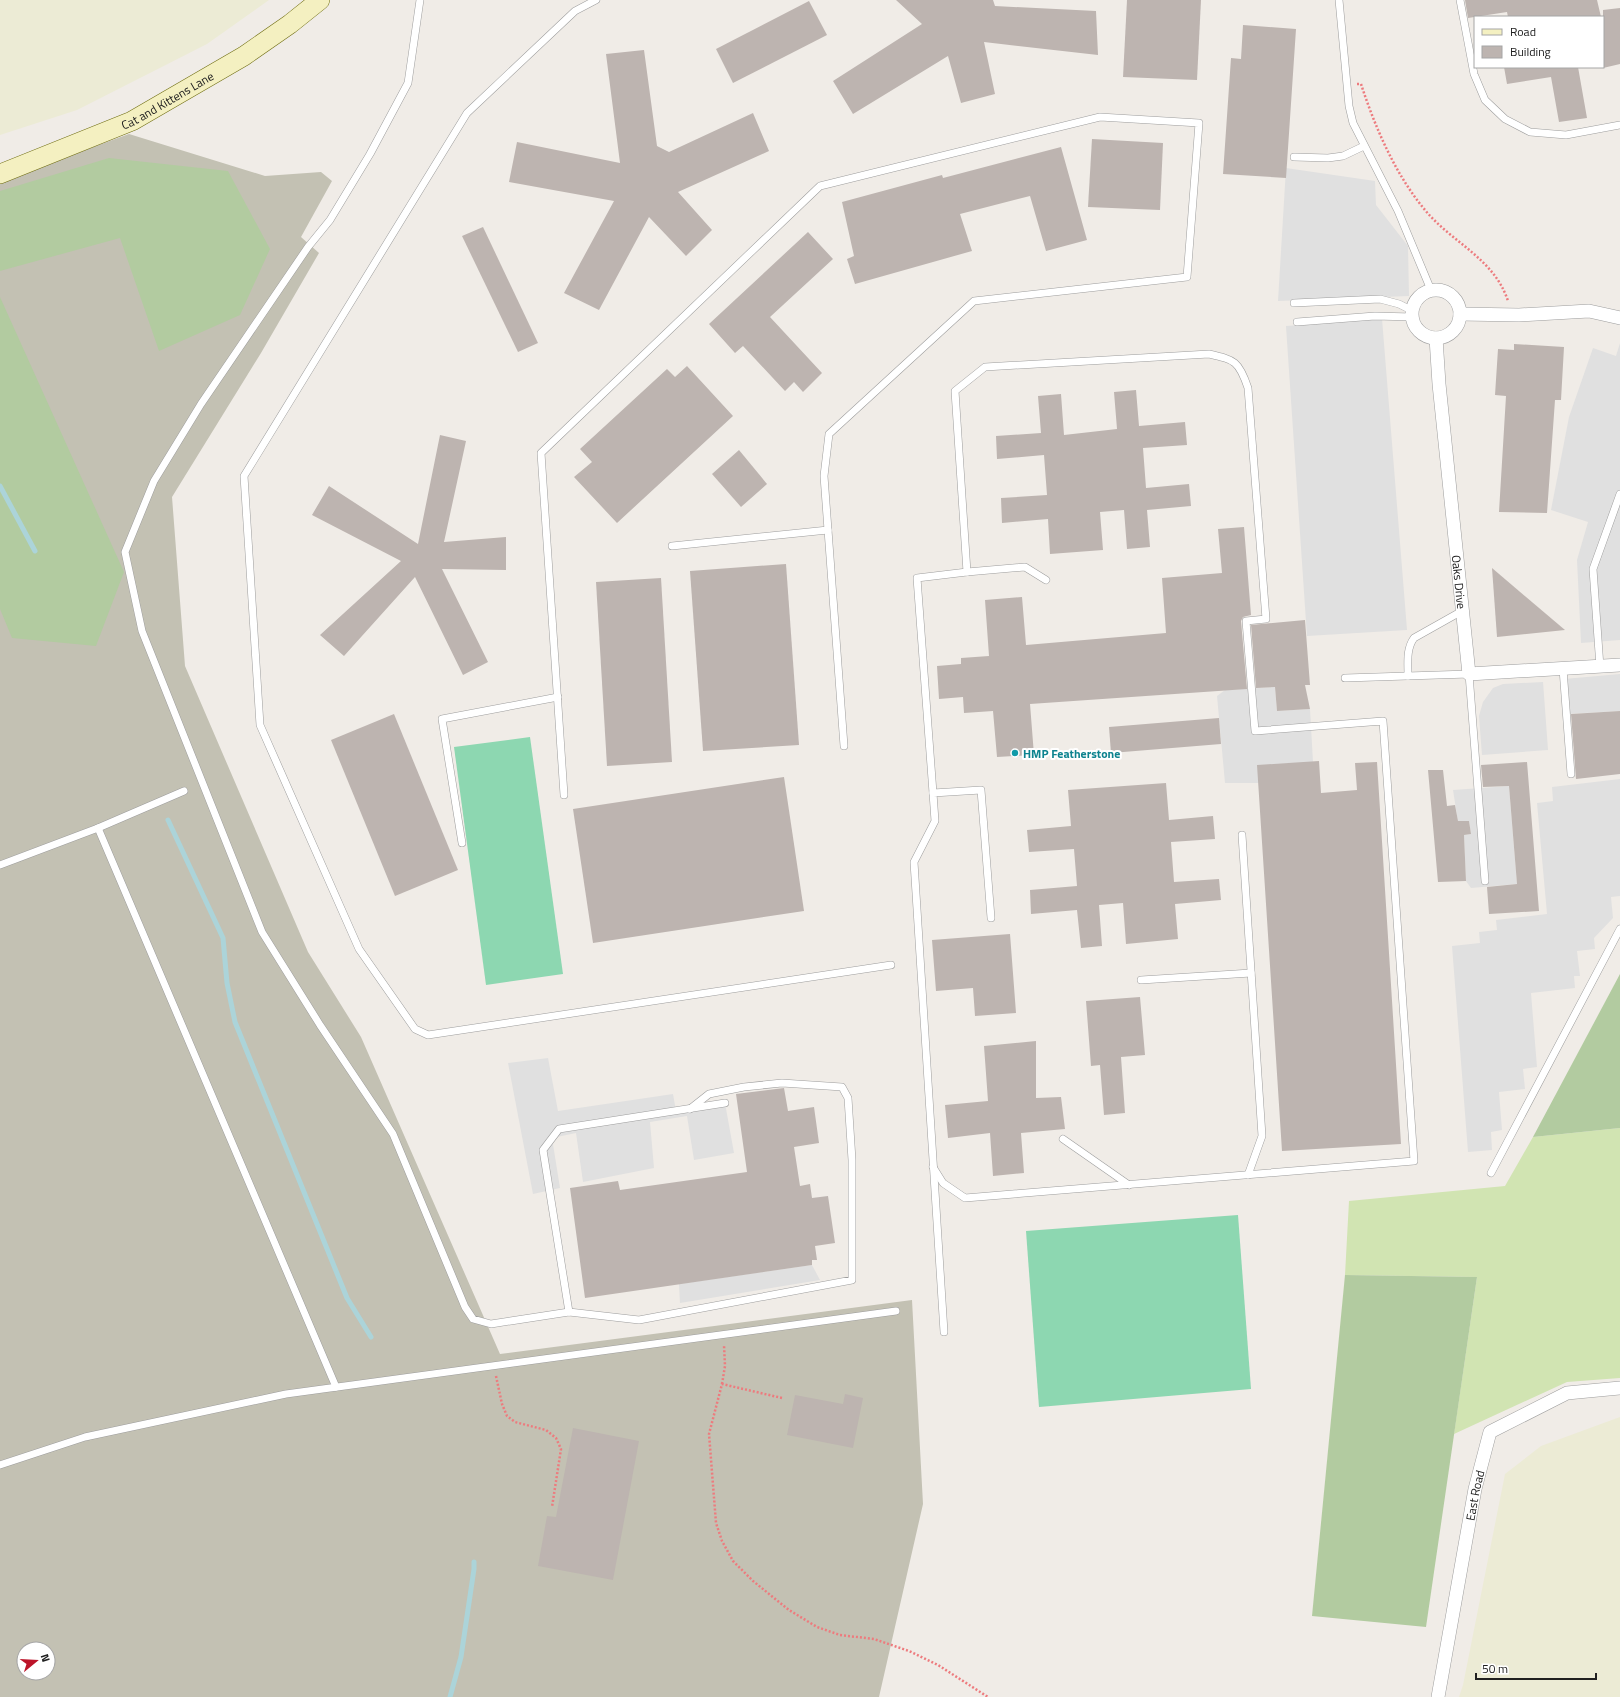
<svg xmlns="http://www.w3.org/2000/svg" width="1620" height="1697" viewBox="0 0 1620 1697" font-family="'Titillium Web',sans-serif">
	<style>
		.construction { fill: #c3c1b3; fill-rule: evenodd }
		.farmland { fill: #ecebd5 }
		.grass { fill: #d1e4b2 }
		.forest { fill: #b2cba0 }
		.pitch { fill: #8dd7b1 }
		.parking { fill: #e0e0e0 }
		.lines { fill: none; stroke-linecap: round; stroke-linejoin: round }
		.stream { stroke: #acd4d9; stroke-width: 5 }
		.building { fill: #bdb4b0 }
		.lane-casing { stroke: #9d9d9d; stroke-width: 8 }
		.street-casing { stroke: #9d9d9d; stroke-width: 14 }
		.secondary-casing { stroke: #6e6c10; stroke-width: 20 }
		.path { stroke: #ed7b7e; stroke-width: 2.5; stroke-dasharray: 2 2; stroke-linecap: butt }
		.lane { stroke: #fff; stroke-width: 7 }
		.street { stroke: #fff; stroke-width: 13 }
		.secondary { stroke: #f4f0c1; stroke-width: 19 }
		.culture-dot { fill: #0f9aa8; stroke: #fff; stroke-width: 1.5 }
		.labels { text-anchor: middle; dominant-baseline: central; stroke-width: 4; stroke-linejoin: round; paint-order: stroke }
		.street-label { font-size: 12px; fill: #202020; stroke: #fff }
		.culture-label { font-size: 12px; font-weight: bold; fill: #0d838f; stroke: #fff; text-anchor: start }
	</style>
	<rect width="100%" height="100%" fill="#f0ece7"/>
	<path class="construction" d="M129 134 265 176 321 172 332 181 301 237 319 253 261 353 172 497 185 666 308 952 361 1037 500 1354 912 1300 923 1504 879 1697H0V181ZM24 1649H48V1673H24Z"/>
	<g class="farmland">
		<path d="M0 0H269L207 44 77 110 0 135Z"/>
		<path d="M1620 1417V1697H1459L1463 1685 1505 1474 1541 1446Z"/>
	</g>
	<path class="grass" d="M1620 1128V1378L1567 1382 1454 1434 1477 1277 1345 1275 1349 1201 1505 1186 1533 1137Z"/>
	<g class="forest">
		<path d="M109 158 228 171 270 249 240 315 159 351 120 238 0 271V191Z"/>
		<path d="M0 297 124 572 96 646 12 638 0 609Z"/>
		<path d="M1620 974V1128L1533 1137Z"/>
		<path d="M1345 1275 1477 1277 1426 1627 1312 1616Z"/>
	</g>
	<g class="pitch">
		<path d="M530 737 563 974 486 985 454 747Z"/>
		<path d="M1238 1215 1251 1389 1039 1407 1026 1231Z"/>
	</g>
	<g class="parking">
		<path d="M1286 168 1375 181 1376 205 1408 246 1409 296 1278 301Z"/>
		<path d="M1382 319 1407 630 1307 636 1286 326Z"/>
		<path d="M1620 343V640L1581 643 1577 560 1588 522 1551 510 1569 417 1593 348 1616 356Z"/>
		<path d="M1620 674V711L1567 714 1564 679Z"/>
		<path d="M1543 682 1548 750 1482 755 1479 716 1483 702 1493 688 1503 684Z"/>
		<path d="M1275 687 1277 711 1310 709 1313 762 1258 783H1225L1217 696 1225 690Z"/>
		<path d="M1620 779V896L1611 897 1613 918 1594 938 1595 949 1577 951 1580 976H1574L1575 988 1531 993 1537 1067 1523 1069 1525 1089 1499 1092 1502 1130 1491 1132 1492 1150 1468 1152 1452 946 1480 943 1479 932 1497 930 1496 920 1547 914 1537 803 1553 801 1552 787Z"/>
		<path d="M1509 786 1517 884 1471 888 1466 881 1464 835 1471 834 1469 821 1458 822 1453 790Z"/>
		<path d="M548 1058 558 1111 673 1094 676 1111 725 1103 734 1153 694 1160 687 1116 650 1122 654 1168 583 1182 576 1133 552 1138 560 1188 533 1194 508 1063Z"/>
		<path d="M812 1265 820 1280 680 1303 679 1284Z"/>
	</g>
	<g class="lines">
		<g class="stream">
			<path d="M0 486 35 551"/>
			<path d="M168 820 223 938 227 983 235 1022 347 1298 371 1337"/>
			<path d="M450 1697 461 1657 474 1569V1562"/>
		</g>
	</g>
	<g class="building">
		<path d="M896 0H993L995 6 1096 11 1098 55 984 42 995 94 961 103 948 56 853 114 833 81 922 24Z"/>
		<path d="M1127 0H1201L1197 80 1123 77Z"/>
		<path d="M1465 0H1597L1601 17H1508L1507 12 1468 18Z"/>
		<path d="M809 1 827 35 733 83 716 49Z"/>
		<path d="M1620 8V64L1603 68V10Z"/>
		<path d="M1243 25 1296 29 1286 178 1223 174 1231 58 1241 59Z"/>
		<path d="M644 50 657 146 669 152 753 113 769 151 678 192 712 230 686 256 649 217 599 310 564 293 614 201 509 182 517 142 620 163 606 54Z"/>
		<path d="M1504 67H1578L1587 118 1559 122 1551 77 1507 84Z"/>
		<path d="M1092 139 1163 143 1160 210 1088 207Z"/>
		<path d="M1061 147 1087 240 1046 251 1030 196 960 214 972 251 855 284 847 259 854 256 842 202 942 175 943 178Z"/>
		<path d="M483 227 538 343 518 352 462 236Z"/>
		<path d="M808 232 833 259 770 317 822 373 803 392 794 382 785 391 743 346 735 353 709 324Z"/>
		<path d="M1514 344 1564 347 1561 400H1555L1547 513 1499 512 1506 396 1495 395 1498 349 1514 350Z"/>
		<path d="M687 366 733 416 617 523 574 477 592 462 580 449 667 369 675 377Z"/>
		<path d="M1136 390 1139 426 1185 422 1187 445 1143 448 1146 488 1189 484 1191 506 1147 510 1150 547 1127 549 1124 510 1100 512 1103 550 1050 554 1048 519 1002 523 1001 498 1047 495 1044 455 997 459 996 436 1041 433 1038 396 1061 394 1064 435 1117 429 1114 392Z"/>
		<path d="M440 435 466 441 444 542 506 537V570L442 569 488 662 463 675 415 577 344 656 320 635 401 561 312 515 329 486 418 544Z"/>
		<path d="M739 450 767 484 741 507 712 474Z"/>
		<path d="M1244 527 1251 615 1243 617 1241 621 1247 689 1030 704 1034 755 997 757 993 711 964 713 963 697 939 699 937 666 961 664V658L989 656 985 600 1022 597 1026 645 1166 633 1162 578 1222 573 1218 529Z"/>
		<path d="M786 564 799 745 703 751 690 571Z"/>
		<path d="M1492 568 1565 630 1497 637Z"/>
		<path d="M661 578 672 762 607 766 596 582Z"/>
		<path d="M1305 620 1310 685H1305L1310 709 1277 711 1275 687 1256 688 1251 625Z"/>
		<path d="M1620 711V774L1576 779 1571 714Z"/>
		<path d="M394 714 458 870 395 896 331 740Z"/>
		<path d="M1219 718 1221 744 1111 753 1109 727Z"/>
		<path d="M1319 761 1321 793 1357 790 1355 763 1377 762 1401 1144 1282 1151 1257 765Z"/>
		<path d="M1527 762 1539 911 1489 914 1487 887 1517 884 1509 786 1483 787 1481 765Z"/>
		<path d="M1428 770H1443L1447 806 1455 805 1458 821H1469L1471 834 1464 835 1466 881 1438 882Z"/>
		<path d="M784 777 804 911 593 943 573 809Z"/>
		<path d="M1166 783 1169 820 1213 816 1215 839 1171 842 1174 882 1219 879 1221 900 1175 904 1178 939 1126 944 1123 903 1099 905 1102 946 1081 948 1077 910 1031 914 1030 890 1077 886 1074 849 1029 852 1027 830 1071 826 1068 790Z"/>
		<path d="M1010 934 1016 1013 975 1016 973 988 936 991 932 940Z"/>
		<path d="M1140 997 1145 1055 1121 1057 1125 1113 1104 1115 1100 1065 1091 1066 1086 1001Z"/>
		<path d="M1036 1041V1098L1061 1097 1065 1129 1021 1133 1024 1173 993 1176 990 1133 948 1138 945 1105 988 1101 984 1046Z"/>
		<path d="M784 1088 788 1111 814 1107 819 1143 794 1147 800 1186 810 1184 812 1198 828 1196 835 1243 815 1246 817 1260H812V1265L585 1298 570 1188 618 1181 620 1190 747 1172 736 1094Z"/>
		<path d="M845 1394 863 1398 853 1448 787 1435 795 1395 843 1404Z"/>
		<path d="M573 1428 639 1441 613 1580 538 1566 547 1516 556 1517Z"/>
	</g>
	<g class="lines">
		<defs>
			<g id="lane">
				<path d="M420 0 408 83 370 154 330 220 308 247 201 404 154 481 125 552 142 631 262 932 320 1025 393 1134 465 1307 473 1319 491 1324 569 1312 639 1320 852 1280V1160L848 1098 842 1087 782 1083 744 1087 709 1094 690 1109"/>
				<path d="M596 0 575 11 467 113 244 476 260 725 359 949 415 1029 428 1035 891 965"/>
				<path d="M1339 0 1349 106 1353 123 1398 211 1431 290"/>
				<path d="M1460 0 1474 74 1485 100 1505 119 1530 132 1566 135 1620 125"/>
				<path d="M1294 157 1328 158 1343 156 1364 146"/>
				<path d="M1294 303 1380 299 1399 304 1411 310"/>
				<path d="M1297 322 1375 316 1412 317"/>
				<path d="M672 546 828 530"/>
				<path d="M967 572 1025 567 1046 580"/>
				<path d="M1600 667 1593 569 1620 494"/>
				<path d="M1563 669 1571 774"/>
				<path d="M1408 676C1408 663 1406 649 1414 638L1462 611"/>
				<path d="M1345 678 1469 674 1485 881"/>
				<path d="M933 793 917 578 967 572 955 391 985 367 1209 354C1235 360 1239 361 1248 388L1266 619 1246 621 1255 731 1383 721 1414 1161 965 1198 943 1183 933 1167"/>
				<path d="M564 795 541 453 820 186 1100 117 1199 123 1187 277 974 301 829 434 824 476 844 746"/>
				<path d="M98 828 184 791"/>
				<path d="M1242 835 1262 1136 1248 1175"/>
				<path d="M462 843 442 719 558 697"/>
				<path d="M0 865 98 828 336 1387"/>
				<path d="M1141 980 1251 973"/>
				<path d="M1063 1139 1129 1185"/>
				<path d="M1491 1173 1620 929"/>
				<path d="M569 1312 543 1150 559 1129 725 1103"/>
				<path d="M944 1332 914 862 935 821 933 793 981 790 991 918"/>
				<path d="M0 1465 85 1437 286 1394 896 1311"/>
			</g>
			<g id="street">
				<circle cx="1436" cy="314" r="24"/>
				<path d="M1460 314 1519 315 1589 311 1620 318"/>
				<path id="s1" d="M1436 338 1439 384 1469 674 1620 665"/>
				<path id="s2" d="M1438 1697 1475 1489 1490 1432 1567 1393 1620 1388"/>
			</g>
			<g id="secondary">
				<path id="s3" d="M0 174 132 121 244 56 290 24 320 0"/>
			</g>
		</defs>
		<use href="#lane" class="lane-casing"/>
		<use href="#street" class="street-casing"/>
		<use href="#secondary" class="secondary-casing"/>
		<g class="path">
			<path d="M1357 84H1361C1375 127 1395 174 1425 210 1452 243 1494 258 1508 301"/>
			<path d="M496 1376 502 1404 507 1416 515 1422 546 1430 556 1438 561 1449 552 1507"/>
			<path d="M722 1384 725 1366 724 1345"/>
			<path d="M782 1398 722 1384 709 1434 716 1523 722 1541 733 1561 753 1581 789 1610 817 1627 840 1635 874 1639 909 1651 938 1665 988 1697"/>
		</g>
		<use href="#lane" class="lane"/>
		<use href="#street" class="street"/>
		<use href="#secondary" class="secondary"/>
	</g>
	<circle class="culture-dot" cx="1015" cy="753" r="4"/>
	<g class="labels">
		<g class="street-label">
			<text stroke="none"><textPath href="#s3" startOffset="183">Cat and Kittens Lane</textPath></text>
			<text stroke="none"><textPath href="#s1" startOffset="245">Oaks Drive</textPath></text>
			<text stroke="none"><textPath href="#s2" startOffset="205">East Road</textPath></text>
		</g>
		<g class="culture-label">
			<text x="1023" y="753">HMP Featherstone</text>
		</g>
	</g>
	<rect x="1474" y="16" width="130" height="52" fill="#ffffff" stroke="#a6a6a6"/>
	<rect x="1482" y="29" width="20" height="6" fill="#f4f0c1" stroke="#a6a6a6"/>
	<text x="1510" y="36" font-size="12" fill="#202020">Road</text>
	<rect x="1482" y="46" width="20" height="12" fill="#bdb4b0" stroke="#a6a6a6"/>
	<text x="1510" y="56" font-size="12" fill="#202020">Building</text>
	<g transform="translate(36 1661) rotate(72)"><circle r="19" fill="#ffffff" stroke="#a6a6a6"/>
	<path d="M0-3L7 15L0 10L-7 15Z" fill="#bc1429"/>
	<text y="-6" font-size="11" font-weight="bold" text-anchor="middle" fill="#202020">N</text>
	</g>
	<path d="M1476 1673v6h120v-6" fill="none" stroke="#202020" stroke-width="2"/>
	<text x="1482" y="1673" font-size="12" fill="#202020" stroke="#ffffff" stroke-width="3" paint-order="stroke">50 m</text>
</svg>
